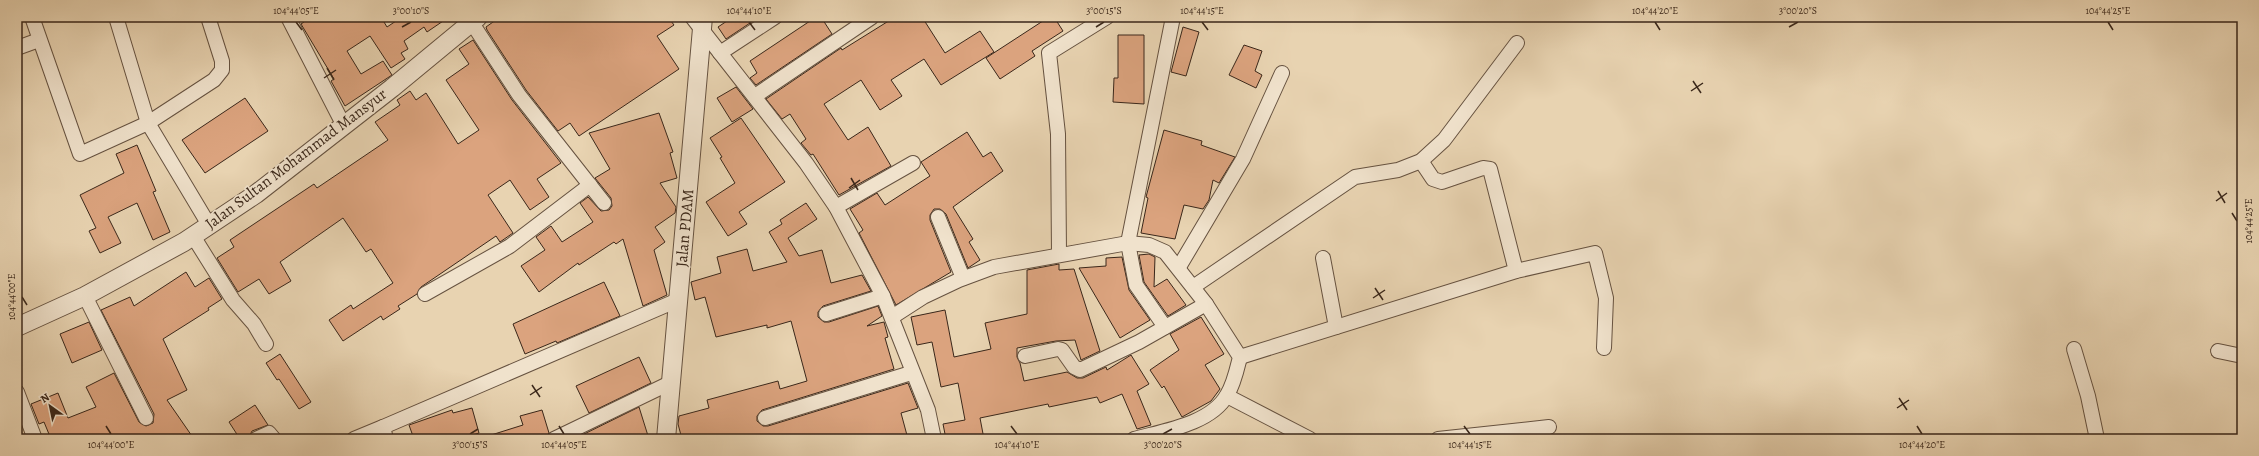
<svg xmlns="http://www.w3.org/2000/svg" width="2259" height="456" viewBox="0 0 2259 456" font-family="Alegreya,serif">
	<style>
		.building { fill: #dba37e; stroke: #3a271a }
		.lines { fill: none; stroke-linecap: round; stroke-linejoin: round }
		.minor-casing { stroke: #665240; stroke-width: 16 }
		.tertiary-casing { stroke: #665240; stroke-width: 20 }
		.minor { stroke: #f0e2cc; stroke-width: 14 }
		.tertiary { stroke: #f0e2cc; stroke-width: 18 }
		.ticks { fill: none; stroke: #3a271a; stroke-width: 1.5 }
		.labels { text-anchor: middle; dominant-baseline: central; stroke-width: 3.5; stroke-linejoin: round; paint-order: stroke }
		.street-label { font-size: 16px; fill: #3a271a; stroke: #f0e2cc }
		.neatline { fill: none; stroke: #3a271a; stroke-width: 1.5 }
		.ticks-label { font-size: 10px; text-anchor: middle; fill: #3a271a }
	</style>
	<rect width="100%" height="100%" fill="#e8d3b1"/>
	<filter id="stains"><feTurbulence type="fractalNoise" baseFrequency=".005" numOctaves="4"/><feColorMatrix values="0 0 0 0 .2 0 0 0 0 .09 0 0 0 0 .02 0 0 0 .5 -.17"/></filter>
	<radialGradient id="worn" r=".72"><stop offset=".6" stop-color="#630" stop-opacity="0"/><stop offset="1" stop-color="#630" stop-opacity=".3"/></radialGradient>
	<g class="building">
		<path d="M301 17H381L387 27 402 17H449L427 32 424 27 404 41 408 49 401 53 405 59 391 68 370 36 347 51 361 74 383 61 392 75 345 106 331 81 334 79 301 24 304 22Z"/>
		<path d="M500 17H668L674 25 657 36 679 69 579 136 570 123 558 131 526 90 487 30 486 27Z"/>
		<path d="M733 17H759L726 39 718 27Z"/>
		<path d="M816 17H821L832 34 756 85 750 78 757 73 750 61Z"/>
		<path d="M895 17H922L945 53 980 31 994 52 941 85 924 59 891 80 902 96 880 110 861 80 824 104 848 140 868 127 891 166 839 195 813 154 811 155 801 143 806 139 790 114 782 119 766 99 841 48 842 50Z"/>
		<path d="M1049 17H1054L1063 31 1032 51 1035 56 1000 79 986 58Z"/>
		<path d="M1183 27 1199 32 1186 76 1171 72Z"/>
		<path d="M1118 35H1144V104L1113 102 1114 78H1118Z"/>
		<path d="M473 40 512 100 561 163 537 179 549 197 530 210 510 180 488 195 513 233 500 242 496 236 421 287 417 294 398 306 400 309 383 320 381 316 343 341 329 320 351 305 353 309 393 283 371 249 366 252 343 218 280 262 291 281 269 294 259 279 238 292 217 258 234 247 230 240 314 184 317 188 388 140 375 122 400 105 397 100 410 91 416 100 426 93 458 144 479 130 446 80 469 64 459 49Z"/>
		<path d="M1244 45 1262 51 1255 71 1262 75 1256 88 1229 75Z"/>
		<path d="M736 87 753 109 732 122 717 98Z"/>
		<path d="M245 98 268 131 205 173 182 140Z"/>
		<path d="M659 113 673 152 670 153 677 178 660 183 676 207 675 213 655 227 665 242 654 250 667 295 643 306 623 239 616 244 614 242 579 265 578 263 539 292 521 266 545 250 536 237 551 226 562 242 593 222 580 203 588 197 601 211 609 210 612 206 611 198 595 178 610 169 589 133Z"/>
		<path d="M741 118 785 182 739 212 747 224 728 236 706 202 735 183 720 158 722 157 710 138Z"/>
		<path d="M1164 130 1202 141 1201 145 1235 157 1219 183 1213 180 1209 200 1203 209 1184 205 1175 239 1141 233 1148 198 1146 197Z"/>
		<path d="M967 132 983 157 991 152 1003 171 953 207 973 239 969 242 980 260 968 268 946 214 940 209H934L930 215V220L951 272 896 305 859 233 863 230 850 209 877 193 885 205 930 176 921 162Z"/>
		<path d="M137 145 156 191 153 192 170 232 153 240 137 203 108 217 121 243 100 253 89 231 96 228 80 195 124 173 116 154Z"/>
		<path d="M806 203 817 219 788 238 799 256 822 250 831 283 862 275 871 291 823 306 818 312V317L824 322H829L878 306 882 316 867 326 884 322 888 337 885 338 894 369 762 410 757 416V421L763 426H768L908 383 918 408 901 413 908 439H682L678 424 679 416 709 408 707 400 778 381 780 389 807 381 791 321 767 328V325L716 337 705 297 695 300 691 282 721 273 717 257 747 249 753 271 787 262 769 232 782 224 780 220Z"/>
		<path d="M1149 254 1155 257 1154 287 1167 279 1186 305 1168 316 1144 282 1139 255Z"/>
		<path d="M1122 257 1129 290 1150 320 1120 338 1079 268 1106 266V258Z"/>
		<path d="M1059 264V270L1074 269 1100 351 1081 360 1075 340 1056 341 1017 348V357L1020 363 1024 381 1067 372 1077 378H1083L1106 367 1107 370 1131 355 1149 384 1137 391 1151 425 1137 429 1122 394 1100 403 1097 397 1049 407 1048 404 980 418 984 439H946L943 424 965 420 958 383 941 387 932 342 917 345 911 317 945 310 954 357 991 349 985 323 1027 314V270Z"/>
		<path d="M186 272 195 287 209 278 222 299 208 308 209 310 163 339 187 390 167 400 194 439H51L44 422 39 424 31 404 58 393 68 418 96 407 86 387 114 373 139 422 146 426 153 423 154 414 101 310 130 297 134 306Z"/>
		<path d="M604 282 620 316 557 343 556 341 525 354 513 324Z"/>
		<path d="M1201 317 1224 354 1205 365 1220 389 1211 401 1182 417 1164 386 1162 388 1150 370 1179 350 1170 334Z"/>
		<path d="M89 322 102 350 72 363 60 334Z"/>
		<path d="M280 354 311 402 299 409 279 379 277 380 266 363Z"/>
		<path d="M639 357 651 383 589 413 576 386Z"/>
		<path d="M255 405 268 425 252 431 248 439H240L229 422Z"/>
		<path d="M639 407 649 439H574Z"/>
		<path d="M472 408 479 433 460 439H414L409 425 452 410 453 413Z"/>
		<path d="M542 410 549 433 546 439H489L488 436 523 425 520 416Z"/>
	</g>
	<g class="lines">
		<defs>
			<g id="minor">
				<path d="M32 17 80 154 148 123 214 80 222 70V61L208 17"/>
				<path d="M116 17 148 123 209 225"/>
				<path d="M288 17 343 124"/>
				<path d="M692 17 806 163 836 207 883 296 928 410 934 439"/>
				<path d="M472 23 519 95 604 203"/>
				<path d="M17 48 39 40"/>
				<path d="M720 53 775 17"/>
				<path d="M755 96 872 17"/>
				<path d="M1421 161 1433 179 1442 182 1483 168 1490 169 1516 271"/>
				<path d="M836 207 913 163"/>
				<path d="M938 217 963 278"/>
				<path d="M193 236 233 300 254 324 266 344"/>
				<path d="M1059 254 1058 134 1049 53 1107 17"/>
				<path d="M1323 258 1336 327"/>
				<path d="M1179 267 1243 159 1282 73"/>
				<path d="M1193 287 1355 177 1398 170 1421 161 1444 140 1517 43"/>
				<path d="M425 294 510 246 590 185"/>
				<path d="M85 296 146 418"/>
				<path d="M826 314 883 296"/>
				<path d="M892 317 923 297 959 280 994 267 1128 243 1149 245 1165 252 1206 304 1240 357C1237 369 1234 384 1227 395 1211 424 1163 431 1134 439"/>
				<path d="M1165 327 1136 285 1128 243 1173 17"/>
				<path d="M2074 349 2088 396 2097 439"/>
				<path d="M2218 351 2242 356"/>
				<path d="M1025 356 1058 349 1062 350 1074 367 1080 370 1139 342 1206 304"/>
				<path d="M1240 357 1516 271 1595 253 1606 298 1604 348"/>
				<path d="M17 392 35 439"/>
				<path d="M1227 396 1310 439"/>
				<path d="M765 418 911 373"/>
				<path d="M383 427 678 300"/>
				<path d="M256 439 269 433 274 439"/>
				<path d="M354 439 383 427 386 439"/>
				<path d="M554 439 670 383"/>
				<path d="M1438 439 1549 427"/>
			</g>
			<g id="tertiary">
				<path d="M17 327 85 296 184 242 256 194 392 88 478 17"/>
				<path d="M666 439 703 17"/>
			</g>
		</defs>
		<use href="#minor" class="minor-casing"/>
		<use href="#tertiary" class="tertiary-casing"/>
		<use href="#minor" class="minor"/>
		<use href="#tertiary" class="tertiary"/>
	</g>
	<path class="ticks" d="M296 22 302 30M749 22 755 30M1202 22 1208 30M1655 22 1660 30M2108 22 2113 30M402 27 411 22M1096 27 1104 22M1789 27 1798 22M327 68 334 80M324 78 336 70M1693 81 1701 93M1691 91 1703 83M851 178 858 190M849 188 860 180M2218 191 2225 203M2216 201 2227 193M2232 213 2237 221M1375 288 1383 300M22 297 27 305M1373 298 1385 290M532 385 540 397M530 395 542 387M1899 398 1907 410M1897 408 1909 400M106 426 111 434M559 426 564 434M1011 426 1017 434M1464 426 1470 434M1917 426 1922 434M470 434 478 429M1163 434 1172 429"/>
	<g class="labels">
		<g class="street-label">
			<text transform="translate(296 159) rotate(-37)">Jalan Sultan Mohammad Mansyur</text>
			<text transform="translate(685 228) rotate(-85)">Jalan PDAM</text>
		</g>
	</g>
	<rect width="2259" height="456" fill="none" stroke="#e8d3b1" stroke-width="44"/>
	<g transform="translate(50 406) rotate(327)" stroke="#f0e2cc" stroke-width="3" paint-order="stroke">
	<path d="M0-3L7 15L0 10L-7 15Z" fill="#3a271a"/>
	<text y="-6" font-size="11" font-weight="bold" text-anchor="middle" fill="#3a271a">N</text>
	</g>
	<rect x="22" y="22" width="2215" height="412" class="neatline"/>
	<g class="ticks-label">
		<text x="296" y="14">104°44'05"E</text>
		<text x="411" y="14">3°00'10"S</text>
		<text x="749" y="14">104°44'10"E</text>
		<text x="1104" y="14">3°00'15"S</text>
		<text x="1202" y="14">104°44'15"E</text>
		<text x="1655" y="14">104°44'20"E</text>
		<text x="1798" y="14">3°00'20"S</text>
		<text x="2108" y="14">104°44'25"E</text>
		<text transform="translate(2248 221) rotate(-90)" y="4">104°44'25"E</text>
		<text transform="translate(11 297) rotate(-90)" y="4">104°44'00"E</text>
		<text x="111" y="448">104°44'00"E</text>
		<text x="470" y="448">3°00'15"S</text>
		<text x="564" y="448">104°44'05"E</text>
		<text x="1017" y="448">104°44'10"E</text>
		<text x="1163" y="448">3°00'20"S</text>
		<text x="1470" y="448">104°44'15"E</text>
		<text x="1922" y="448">104°44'20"E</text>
	</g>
	<rect width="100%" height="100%" filter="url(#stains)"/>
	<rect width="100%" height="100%" fill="url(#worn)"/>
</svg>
